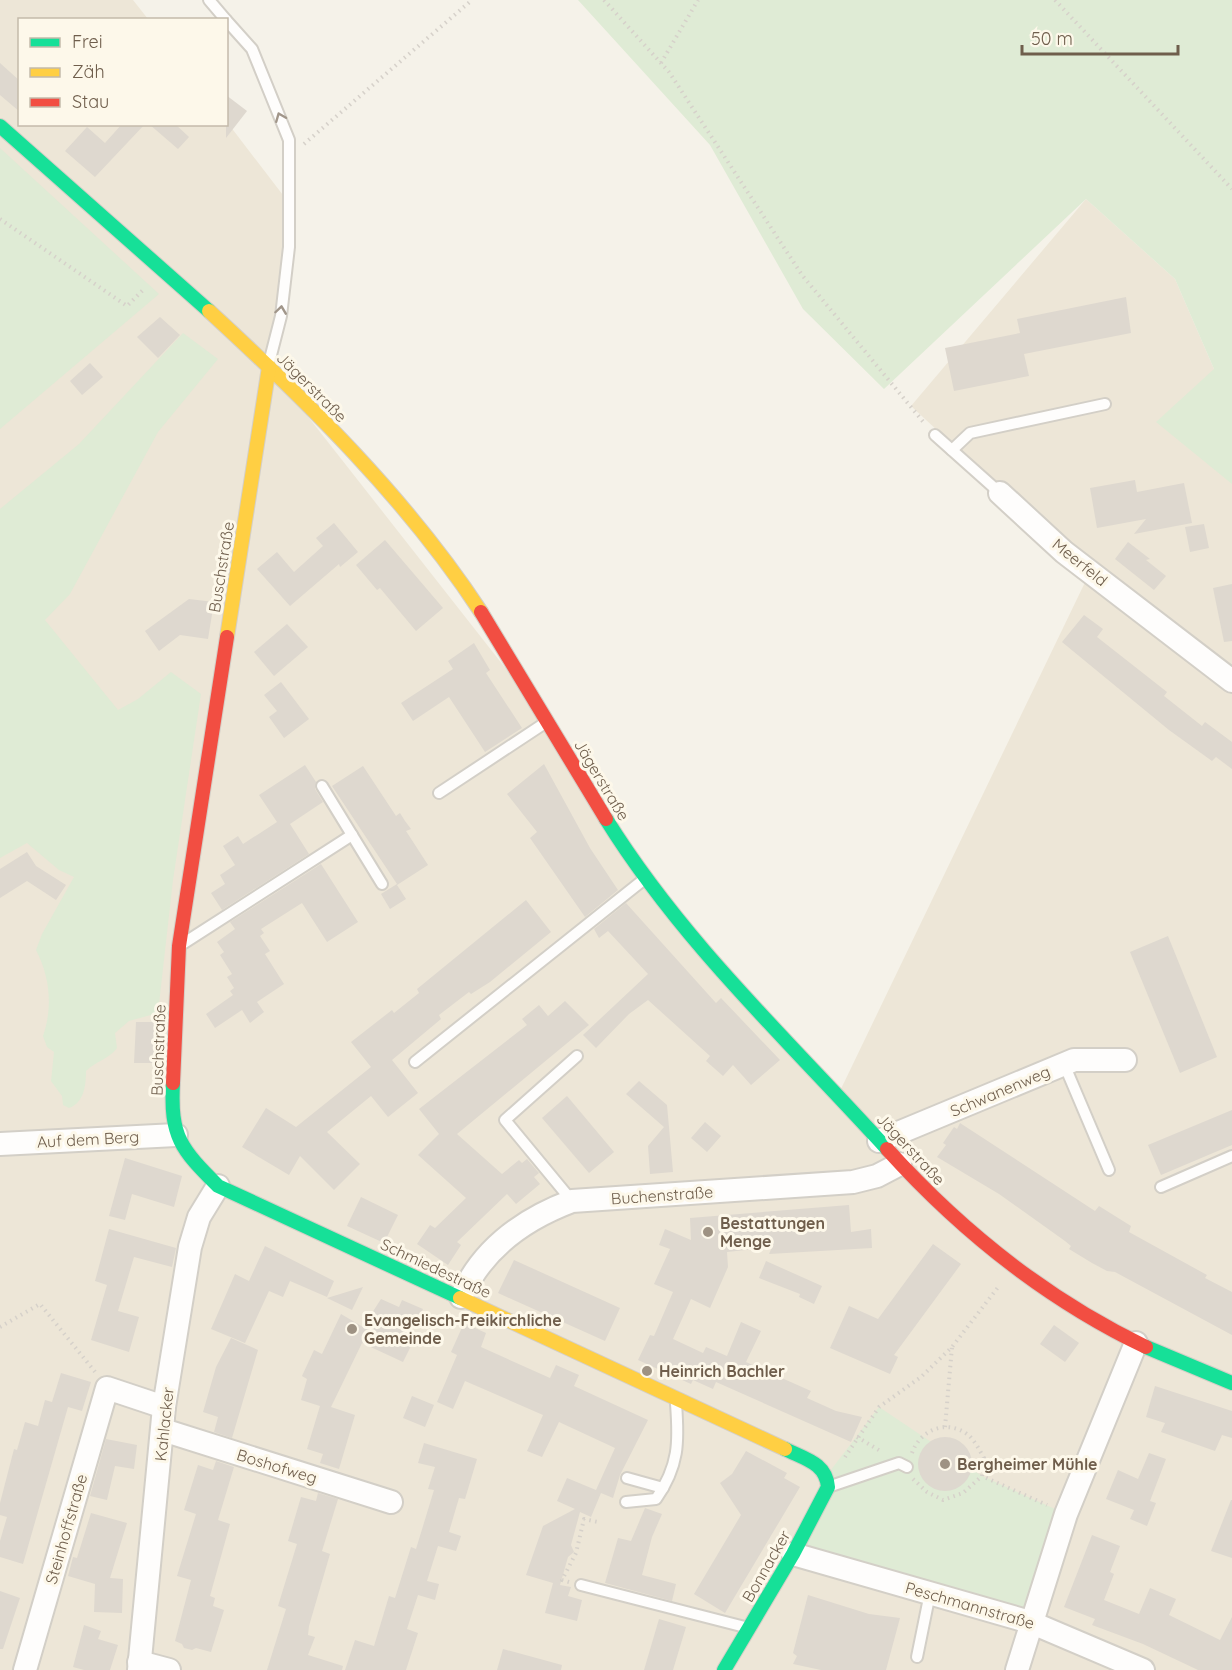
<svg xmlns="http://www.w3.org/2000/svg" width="1232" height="1670" viewBox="0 0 1232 1670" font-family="Quicksand,sans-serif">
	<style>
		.residential { fill: #ede6d7 }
		.green { fill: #dfebd5 }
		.building { fill: #ded8cf }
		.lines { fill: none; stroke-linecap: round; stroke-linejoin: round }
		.lane-casing { stroke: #d3cfc7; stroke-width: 14 }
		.street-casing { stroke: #d3cfc7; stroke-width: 26 }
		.fast-casing { stroke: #d4cfc7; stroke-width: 16 }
		.slow-casing { stroke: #d4cfc7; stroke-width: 16 }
		.jam-casing { stroke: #d4cfc7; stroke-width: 16 }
		.path { stroke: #d6d1ca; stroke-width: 4; stroke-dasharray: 1.5 4.5; stroke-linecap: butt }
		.lane { stroke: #fefdfc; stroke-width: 10 }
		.street { stroke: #fefdfc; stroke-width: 22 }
		.fast { stroke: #16e098; stroke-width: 14 }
		.slow { stroke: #ffcf43; stroke-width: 14 }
		.jam { stroke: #f24e42; stroke-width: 14 }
		.oneway { stroke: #a1968a }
		.poi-dot { fill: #9e9283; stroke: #fdf8ea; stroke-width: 2 }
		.labels { text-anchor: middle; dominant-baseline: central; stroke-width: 6; stroke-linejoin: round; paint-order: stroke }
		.street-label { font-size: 16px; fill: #6f5e4c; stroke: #fdf8ea }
		.poi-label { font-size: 16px; font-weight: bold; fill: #6f5e4c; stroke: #fdf8ea; text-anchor: start }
	</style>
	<rect width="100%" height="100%" fill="#f5f2e9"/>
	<path class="residential" d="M0 0H133L148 19 20 20V124H226L227 122 289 203 269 367 547 721 677 921 839 1093 1090 572 911 406 1086 199 1175 279 1214 369 1232 482V1670H0Z"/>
	<g class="green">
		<path d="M578 0H1232V484L1156 422 1214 369 1175 279 1086 199 884 389 803 309 710 145Z"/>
		<path d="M0 148 159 294 0 429Z"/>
		<path d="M183 333 218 359 158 432 70 594 45 620 118 710 138 699 171 672 201 694 173 880 158 1013 129 1021 115 1033 117 1048C109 1059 96 1061 86 1071 86 1085 84 1103 69 1108L63 1105 62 1096 51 1081 54 1052 47 1047 43 1036C53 1007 50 977 36 950L42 934 74 877 59 870 27 843 0 858V509L79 444Z"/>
		<path d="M879 1407 982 1476 1066 1514 1030 1622 793 1554 827 1475Z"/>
	</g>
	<g class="building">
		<path d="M0 63 20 81V112L0 95Z"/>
		<path d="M226 95 247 111 226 138Z"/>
		<path d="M122 124H145L95 177 65 151 87 127 105 143Z"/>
		<path d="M149 124H175L189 137 178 149Z"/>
		<path d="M1126 297 1131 333 1024 354 1029 376 954 391 945 348 1020 333 1017 319Z"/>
		<path d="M160 317 180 335 158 358 137 337Z"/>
		<path d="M90 363 103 377 82 395 70 381Z"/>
		<path d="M1135 480 1137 492 1184 483 1192 523 1134 534 1146 519 1097 528 1090 488Z"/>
		<path d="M334 523 358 552 340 567 339 564 290 606 257 569 277 552 294 572 323 546 316 538Z"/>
		<path d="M1204 524 1209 548 1190 552 1185 527Z"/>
		<path d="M385 540 443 608 416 631 380 588 377 590 356 565Z"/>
		<path d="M1128 542 1150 559 1146 560 1166 576 1154 590 1115 559Z"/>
		<path d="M1232 584V641L1224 642 1213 588Z"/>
		<path d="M189 599 214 602 208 639 180 635 159 651 145 631Z"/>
		<path d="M1084 615 1103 629 1097 637 1167 692 1164 696 1202 726 1205 722 1232 742V769L1216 757 1212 761 1169 730 1062 642Z"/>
		<path d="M287 624 308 647 274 676 254 652Z"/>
		<path d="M474 643 490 670 486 673 522 728 485 752 449 697 413 721 401 703 453 669 448 661Z"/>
		<path d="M281 682 309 719 284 738 269 717 277 711 264 695Z"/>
		<path d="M544 764 590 848 618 890 585 917 530 838 537 832 507 794Z"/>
		<path d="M305 765 316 782 315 789 323 802 290 824 309 854 222 910 211 893 225 884 220 875 235 865 223 846 238 836 243 844 277 822 259 795Z"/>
		<path d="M363 766 396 816 400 813 405 821 411 829 406 831 428 865 397 885 406 899 390 909 381 894 397 884 332 786Z"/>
		<path d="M27 852 36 866 66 885 56 900 27 881 0 898V869Z"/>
		<path d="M321 864 358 922 327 942 302 903 261 929 264 933 260 936 270 951 265 954 284 984 257 1002 264 1012 250 1023 242 1010 215 1028 206 1014 233 995 230 991 234 988 227 977 232 974 220 955 224 952 217 942 235 929 230 922Z"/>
		<path d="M526 900 551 932 490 982 471 994 469 992 439 1015 441 1019 392 1060 418 1093 388 1117 371 1096 327 1132 360 1164 334 1190 300 1156 289 1175 242 1147 266 1108 296 1127 371 1067 351 1042 392 1010 394 1013 419 993 417 989Z"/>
		<path d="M626 903 716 1003 721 998 780 1060 751 1085 733 1065 723 1076 706 1061 710 1056 648 1000 629 1014 596 1048 583 1035 648 974 608 931 599 938 594 929Z"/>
		<path d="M1168 936 1217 1057 1180 1073 1130 952Z"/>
		<path d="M565 1001 589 1025 457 1134 502 1174 519 1160 522 1163 527 1159 539 1173 534 1177 540 1184 516 1204 507 1194 457 1242 461 1245 448 1265 417 1244 430 1225 435 1228 466 1198 418 1155 439 1134 419 1109 527 1025 522 1019 539 1005 548 1016Z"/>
		<path d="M136 1022H158L156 1063H134Z"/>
		<path d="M639 1081 667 1105 673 1172 650 1174 648 1146 664 1127 626 1094Z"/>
		<path d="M567 1096 614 1152 589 1173 542 1118Z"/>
		<path d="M1232 1110V1145L1161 1175 1148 1145Z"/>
		<path d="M705 1122 721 1136 707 1152 691 1138Z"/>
		<path d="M960 1123 1095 1211 1099 1206 1131 1226 1129 1232 1207 1275 1205 1278 1232 1292V1335L1115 1272 1107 1271 1092 1263 1069 1249 1071 1246 1065 1241 999 1194 937 1157 946 1145 943 1143 954 1127 957 1129Z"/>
		<path d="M125 1158 182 1176 174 1207 132 1194 125 1220 109 1216Z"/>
		<path d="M361 1197 398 1215 384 1243 347 1226Z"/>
		<path d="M849 1205 851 1232 871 1229 872 1248 769 1254 772 1247 727 1252 728 1267 710 1308 691 1299 673 1339 703 1353 706 1347 727 1356 741 1322 761 1331 746 1362 811 1391 807 1398 836 1411 862 1417 851 1442 716 1382 713 1389 693 1380 691 1384 638 1360 650 1335 654 1336 673 1292 654 1284 670 1249 659 1245 665 1229 691 1240 690 1218Z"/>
		<path d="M109 1229 176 1248 172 1267 134 1257 118 1311 139 1317 129 1352 91 1340 107 1285 95 1281Z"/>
		<path d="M933 1244 961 1264 894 1355 898 1357 890 1374 830 1348 849 1306 878 1319Z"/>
		<path d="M265 1246 334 1281 327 1297 290 1281 283 1297 269 1291 245 1343 211 1329 235 1274 249 1281Z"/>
		<path d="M514 1260 620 1308 605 1341 498 1293Z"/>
		<path d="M766 1261 822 1286 814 1304 799 1297 800 1294 759 1278Z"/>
		<path d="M363 1287 352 1310 327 1298Z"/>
		<path d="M381 1299 399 1307 402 1300 423 1309 412 1331 417 1334 403 1362 362 1343 331 1407 355 1415 339 1469 320 1463 323 1454 307 1449 320 1406 301 1400 307 1379 302 1376 314 1350 322 1354 341 1314 363 1327Z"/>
		<path d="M464 1323 486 1333 481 1347 550 1378 556 1365 579 1375 574 1386 648 1420 620 1475 613 1498 601 1493 591 1517 580 1512 571 1545 574 1552 568 1557 560 1585 571 1587 568 1596 582 1600 577 1621 545 1613 553 1583 526 1575 543 1526 575 1509 557 1501 567 1478 596 1490 615 1448 559 1422 542 1457 527 1451 543 1415 465 1381 453 1409 437 1402 457 1355 451 1352Z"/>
		<path d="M1054 1325 1079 1343 1065 1362 1040 1344Z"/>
		<path d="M231 1338 258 1350 232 1438 214 1432 218 1417 203 1412 216 1367Z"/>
		<path d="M61 1373 91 1382 82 1411 68 1407 23 1564 0 1557V1541L7 1517 0 1515V1503L14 1449 17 1450 25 1422 38 1426 45 1400 52 1402Z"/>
		<path d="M1155 1386 1232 1411V1438L1222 1435 1215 1451 1161 1432 1165 1423 1146 1417Z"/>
		<path d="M412 1396 434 1405 425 1427 403 1418Z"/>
		<circle cx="945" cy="1464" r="27"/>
		<path d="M106 1439 137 1445 134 1469 115 1466 107 1500 90 1496Z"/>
		<path d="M424 1443 477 1459 465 1499 459 1498 449 1532 461 1536 456 1551 438 1546 427 1581 439 1584 435 1600 418 1595 407 1629 418 1633 406 1670H345L355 1640 374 1646 389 1596 395 1598 411 1547 416 1549 434 1490 428 1489 435 1467 418 1463Z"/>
		<path d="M746 1451 787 1473 784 1478 800 1487 725 1613 694 1594 741 1515 720 1483 732 1474Z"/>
		<path d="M1149 1453 1166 1459 1150 1501 1156 1503 1147 1526 1130 1519 1134 1510 1106 1499 1118 1470 1138 1479Z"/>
		<path d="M216 1461 234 1467 218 1520 230 1524 210 1596 215 1598 213 1606 224 1610 211 1652 196 1648 192 1650 184 1648 182 1644 175 1641 191 1580 177 1576 196 1514 184 1510 198 1465 213 1470Z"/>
		<path d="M318 1493 338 1499 322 1551 330 1554 309 1626 308 1635 315 1637 308 1655 343 1666 342 1670H267L286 1609 278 1606 297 1544 288 1541 301 1497 316 1501Z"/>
		<path d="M1231 1500H1232V1558L1211 1551Z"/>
		<path d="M645 1508 662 1514 652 1537 642 1575 676 1584 672 1601 605 1583 618 1538 631 1541Z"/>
		<path d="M91 1513 127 1523 110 1578 123 1579 122 1613 94 1612 95 1584 68 1576 73 1557 77 1558Z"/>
		<path d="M1092 1535 1120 1546 1110 1572 1114 1574 1104 1600 1139 1614 1150 1588 1176 1599 1169 1615 1220 1640 1232 1617V1670H1198L1143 1644 1092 1625 1095 1619 1064 1607Z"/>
		<path d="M0 1591 20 1598 3 1649H0Z"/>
		<path d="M808 1595 869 1614 900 1618 886 1670H821L793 1664 797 1656 793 1653Z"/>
		<path d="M659 1619 686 1627 673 1670H644Z"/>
		<path d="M84 1625 101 1631 98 1639 118 1645 110 1670H84L73 1667Z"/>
		<path d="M503 1649 562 1665 561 1670H497Z"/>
	</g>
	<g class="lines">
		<defs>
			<g id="lane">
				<path d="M209 0 226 20"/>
				<path d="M226 20 252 49 289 140V247L281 316 269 363"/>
				<path d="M935 435 1000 493"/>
				<path d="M952 450 970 433 1105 404"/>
				<path d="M322 786 382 884"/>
				<path d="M439 793 545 723"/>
				<path d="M184 943 352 835"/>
				<path d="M415 1062 642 881"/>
				<path d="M1064 1064 1109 1170"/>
				<path d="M1161 1187 1232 1156"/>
				<path d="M572 1201 505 1120 577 1056"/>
				<path d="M627 1478 663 1488"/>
				<path d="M831 1486 899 1463 907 1467"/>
				<path d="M626 1502 656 1499C679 1466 679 1442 676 1404"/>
				<path d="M581 1585 745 1627"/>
				<path d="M917 1657 930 1593"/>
			</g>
			<g id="street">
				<path d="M1000 493 1064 552 1232 681"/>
				<path d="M879 1141 1074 1060H1125"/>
				<path d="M0 1144 176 1135"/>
				<path d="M461 1297C482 1249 524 1219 572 1201L853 1182 877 1176 900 1164"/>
				<path d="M163 1430 391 1502"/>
				<path d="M793 1554 1030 1622 1143 1670"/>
				<path d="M139 1662 169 1670"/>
				<path d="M25 1670 107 1388 164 1407"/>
				<path d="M139 1670 164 1407 190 1247 199 1217 218 1186"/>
				<path d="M1017 1670 1066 1514 1136 1343"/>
			</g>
			<g id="fast">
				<path d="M0 126 209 311"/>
				<path d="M606 819C683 943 790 1042 887 1149"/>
				<path d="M173 1083C170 1137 181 1149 218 1186L460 1298"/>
				<path d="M1146 1347 1232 1383"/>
				<path d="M724 1670 793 1554 828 1487C826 1463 805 1459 785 1449"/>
			</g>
			<g id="slow">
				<path d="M209 311C308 402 407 499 481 612"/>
				<path d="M227 637 269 367"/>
				<path d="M460 1298 785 1449"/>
			</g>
			<g id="jam">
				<path d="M481 612 606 819"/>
				<path d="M173 1083 179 946 227 637"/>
				<path d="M887 1149C962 1232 1046 1299 1146 1347"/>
			</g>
		</defs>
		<use href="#lane" class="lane-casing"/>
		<use href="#street" class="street-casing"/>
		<use href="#fast" class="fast-casing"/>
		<use href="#slow" class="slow-casing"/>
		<use href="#jam" class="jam-casing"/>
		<g class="path">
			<path d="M604 0 669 72 802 275 925 424"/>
			<path d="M1055 0 1232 189"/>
			<path d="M661 63 698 0"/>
			<path d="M304 144 472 0"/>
			<path d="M0 219 127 306 145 288"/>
			<path d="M0 1327 40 1304 96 1373"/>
			<path d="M945 1427 952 1347"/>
			<path d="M857 1437 882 1452"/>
			<path d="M912 1453C920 1430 946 1419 967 1434 974 1439 980 1451 984 1458L982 1476 1047 1505"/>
			<path d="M845 1457 879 1407 921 1377 952 1347 999 1286"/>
			<path d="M913 1479 927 1492 943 1500 963 1493 982 1476"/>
			<path d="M569 1582 562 1580 576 1553 584 1519 598 1522"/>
		</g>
		<use href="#lane" class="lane"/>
		<use href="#street" class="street"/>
		<use href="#fast" class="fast"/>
		<use href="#slow" class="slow"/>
		<use href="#jam" class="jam"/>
	</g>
	<defs><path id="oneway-chevron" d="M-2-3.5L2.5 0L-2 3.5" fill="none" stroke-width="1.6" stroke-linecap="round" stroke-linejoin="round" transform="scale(1.5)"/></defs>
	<g class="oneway">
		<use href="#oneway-chevron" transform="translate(280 117) rotate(-112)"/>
		<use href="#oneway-chevron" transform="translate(281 310) rotate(-82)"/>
	</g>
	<g class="poi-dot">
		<circle cx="708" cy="1232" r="6"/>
		<circle cx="352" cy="1329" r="6"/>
		<circle cx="647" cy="1371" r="6"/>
		<circle cx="945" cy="1464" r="6"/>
	</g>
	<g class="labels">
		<g class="street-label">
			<text transform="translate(312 387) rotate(45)">Jägerstraße</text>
			<text transform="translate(1080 562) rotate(39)">Meerfeld</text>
			<text transform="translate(221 567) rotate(-81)">Buschstraße</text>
			<text transform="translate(602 780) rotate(59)">Jägerstraße</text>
			<text transform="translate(158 1050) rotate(-88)">Buschstraße</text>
			<text transform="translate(1000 1091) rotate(-23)">Schwanenweg</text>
			<text transform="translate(88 1139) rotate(-3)">Auf dem Berg</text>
			<text transform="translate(911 1149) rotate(47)">Jägerstraße</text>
			<text transform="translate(662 1195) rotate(-4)">Buchenstraße</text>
			<text transform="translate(436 1268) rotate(25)">Schmiedestraße</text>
			<text transform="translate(164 1424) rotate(-84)">Kahlacker</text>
			<text transform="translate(277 1466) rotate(17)">Boshofweg</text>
			<text transform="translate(66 1529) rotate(-74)">Steinhoffstraße</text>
			<text transform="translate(766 1566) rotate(-60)">Bonnacker</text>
			<text transform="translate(970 1605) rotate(16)">Peschmannstraße</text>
		</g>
		<g class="poi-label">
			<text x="720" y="1223">Bestattungen<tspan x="720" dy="18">Menge</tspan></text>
			<text x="364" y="1320">Evangelisch-Freikirchliche<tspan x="364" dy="18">Gemeinde</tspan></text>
			<text x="659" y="1371">Heinrich Bachler</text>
			<text x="957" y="1464">Bergheimer Mühle</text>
		</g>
	</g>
	<rect x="18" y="18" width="210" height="108" fill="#fdf8ea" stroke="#c4baab" stroke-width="1.5"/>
	<rect x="30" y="38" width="30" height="9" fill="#16e098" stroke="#c4baab" stroke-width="1.5"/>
	<text x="72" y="48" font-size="18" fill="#6f5e4c">Frei</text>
	<rect x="30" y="68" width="30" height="9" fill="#ffcf43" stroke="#c4baab" stroke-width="1.5"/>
	<text x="72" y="78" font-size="18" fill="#6f5e4c">Zäh</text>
	<rect x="30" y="98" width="30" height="9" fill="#f24e42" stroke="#c4baab" stroke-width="1.5"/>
	<text x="72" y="108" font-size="18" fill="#6f5e4c">Stau</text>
	<path d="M1022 45v9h156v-9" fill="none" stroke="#6f5e4c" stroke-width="3"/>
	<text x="1031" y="45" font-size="18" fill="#6f5e4c" stroke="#fdf8ea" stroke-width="4.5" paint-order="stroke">50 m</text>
</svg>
